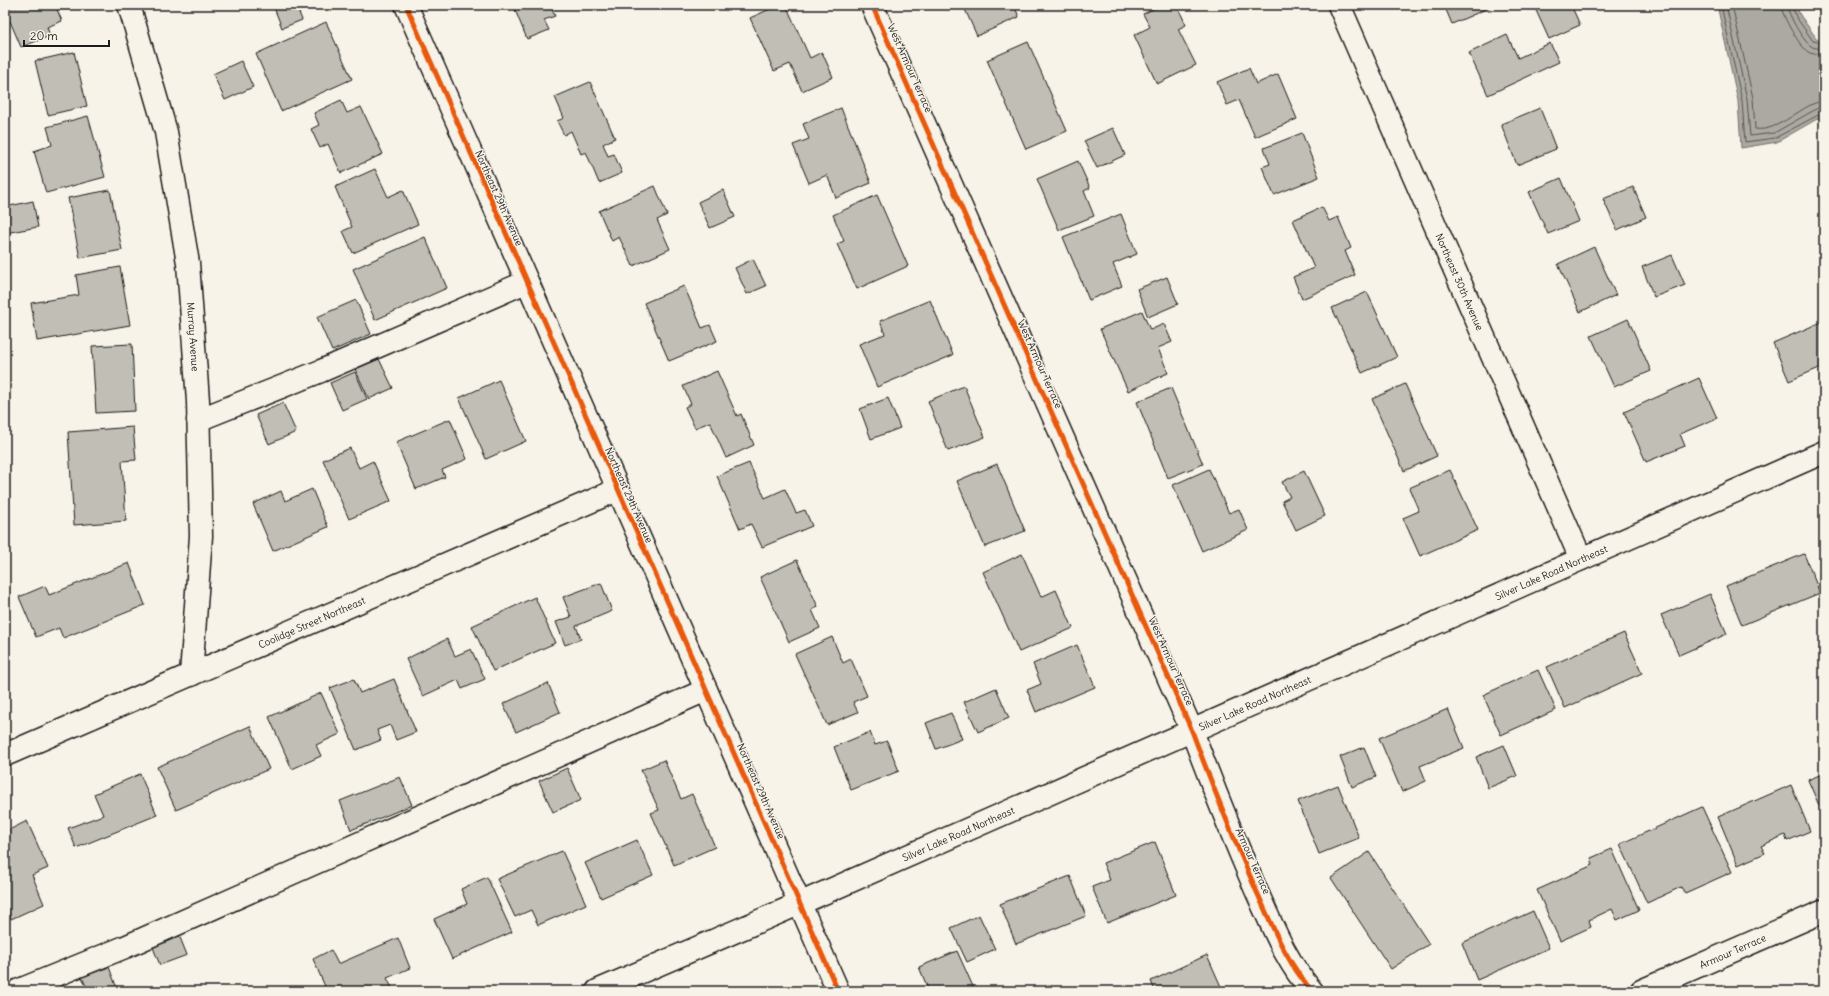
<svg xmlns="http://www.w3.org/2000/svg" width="1829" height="996" viewBox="0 0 1829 996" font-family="Delius,sans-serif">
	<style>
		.water { fill: #aca9a2; stroke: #72716c }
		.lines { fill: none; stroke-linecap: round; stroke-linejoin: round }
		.shore { stroke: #565452; stroke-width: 1 }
		.building { fill: #c0beb5; stroke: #1c1c1c }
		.minor-casing { stroke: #1c1c1c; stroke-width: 25 }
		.major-casing { stroke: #1c1c1c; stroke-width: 25 }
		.minor { stroke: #f7f3e8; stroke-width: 22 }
		.major { stroke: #f7f3e8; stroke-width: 22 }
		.cycleway-casing { stroke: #f7f3e8; stroke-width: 8 }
		.cycleway { stroke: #e8590c; stroke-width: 5 }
		.labels { text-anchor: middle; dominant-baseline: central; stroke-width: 3; stroke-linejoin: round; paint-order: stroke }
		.street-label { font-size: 10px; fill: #1c1c1c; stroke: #f7f3e8 }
	</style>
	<rect width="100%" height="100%" fill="#f7f3e8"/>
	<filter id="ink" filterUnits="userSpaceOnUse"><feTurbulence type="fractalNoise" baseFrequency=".025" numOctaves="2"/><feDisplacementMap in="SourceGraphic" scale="8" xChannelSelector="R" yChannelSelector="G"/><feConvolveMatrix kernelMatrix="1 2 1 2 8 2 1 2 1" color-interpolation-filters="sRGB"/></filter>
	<g filter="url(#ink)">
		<path class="water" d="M1717 5H1796L1800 15 1817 39H1824V115L1777 142 1741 148 1738 101Z"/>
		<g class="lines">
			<g class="shore">
				<path d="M1721 5 1742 101 1745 142 1775 138 1824 112"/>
				<path d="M1726 5 1747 99 1750 136 1774 133 1818 108 1824 107"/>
				<path d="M1732 5 1753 98 1755 129C1780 133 1803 102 1824 101"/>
				<path d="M1781 5C1782 17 1799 45 1808 52 1813 55 1819 54 1824 54"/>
				<path d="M1787 5C1788 15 1803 41 1811 46 1815 49 1820 48 1824 48"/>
				<path d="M1792 5 1796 17 1813 41 1824 43"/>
			</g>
		</g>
		<g class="building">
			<path d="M5 5H55L62 21 47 27 50 36 21 47 9 19 5 20Z"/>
			<path d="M273 5H296L302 20 282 28Z"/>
			<path d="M513 5H550L555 16 544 20 549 30 527 39Z"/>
			<path d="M779 5H786L810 58 822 52 833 77 802 91 790 64 774 71 750 18Z"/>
			<path d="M963 5H1014L1019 17 977 36Z"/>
			<path d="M1161 5H1177L1186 25 1178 29 1196 65 1157 84 1134 35 1150 27 1143 14Z"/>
			<path d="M1444 5H1495L1452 24Z"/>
			<path d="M1537 5H1571L1580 25 1549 39 1534 6Z"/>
			<path d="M326 22 352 79 281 111 256 54Z"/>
			<path d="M1507 35 1518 58 1550 43 1559 62 1488 95 1469 53Z"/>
			<path d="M1028 42 1067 131 1026 149 987 60Z"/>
			<path d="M74 52 87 106 48 115 35 61Z"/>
			<path d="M241 61 253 87 225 100 213 74Z"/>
			<path d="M1249 68 1256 84 1278 74 1297 119 1255 137 1239 100 1227 105 1217 82Z"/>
			<path d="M590 82 615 138 603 144 608 156 614 154 622 173 599 183 586 152 581 154 571 131 564 135 557 121 564 118 555 97Z"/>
			<path d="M341 100 347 113 361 107 383 154 341 173 328 144 320 148 311 129 319 125 314 113Z"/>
			<path d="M841 108 871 183 836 198 827 175 809 183 793 145 809 139 803 124Z"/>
			<path d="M1540 108 1556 149 1517 165 1501 124Z"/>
			<path d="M88 116 105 177 46 193 34 151 52 145 47 127Z"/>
			<path d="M1113 128 1125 155 1097 168 1084 141Z"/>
			<path d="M1302 133 1319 177 1274 195 1262 167 1270 164 1264 148Z"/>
			<path d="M1078 161 1090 188 1084 191 1094 216 1059 230 1037 179Z"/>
			<path d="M375 169 388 197 403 190 418 224 353 253 343 231 352 227 335 187Z"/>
			<path d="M1561 178 1579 221 1548 234 1529 192Z"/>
			<path d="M655 186 667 215 657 220 670 249 633 266 619 237 612 241 599 211Z"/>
			<path d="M1633 187 1646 217 1617 230 1603 199Z"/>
			<path d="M110 190 122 250 80 258 68 198Z"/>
			<path d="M723 190 735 217 710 228 698 202Z"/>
			<path d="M877 195 908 266 857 289 837 244 844 241 833 215Z"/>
			<path d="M33 201 38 227 5 233V207Z"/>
			<path d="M1322 207 1329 221 1338 217 1351 248 1345 251 1355 275 1302 299 1293 277 1314 268 1293 220Z"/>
			<path d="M1121 214 1137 254 1113 264 1122 286 1089 300 1063 237Z"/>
			<path d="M425 237 447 288 375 320 353 269Z"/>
			<path d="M1594 247 1616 295 1580 312 1558 264Z"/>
			<path d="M1672 255 1685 285 1654 297 1642 267Z"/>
			<path d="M753 259 766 286 747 294 735 268Z"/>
			<path d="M120 267 130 325 37 341 31 303 79 295 76 275Z"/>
			<path d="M1167 277 1178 304 1148 317 1137 289Z"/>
			<path d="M684 286 702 328 710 325 717 341 669 361 644 303Z"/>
			<path d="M1367 292 1397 357 1362 373 1332 308Z"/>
			<path d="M356 300 371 334 332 351 317 317Z"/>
			<path d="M930 300 953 355 877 387 859 344 885 334 880 321Z"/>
			<path d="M1142 311 1150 330 1164 324 1172 342 1158 348 1168 373 1128 391 1100 329Z"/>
			<path d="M1628 319 1651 371 1614 387 1591 336Z"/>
			<path d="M1824 321V366L1789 381 1773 343Z"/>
			<path d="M132 344 135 411 96 413 92 346Z"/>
			<path d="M379 359 393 388 369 399 355 369Z"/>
			<path d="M717 371 737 416 741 414 754 445 726 458 710 422 695 428 685 407 691 404 683 386Z"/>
			<path d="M355 372 367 399 342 410 330 383Z"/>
			<path d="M1699 378 1717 418 1680 434 1685 446 1646 462 1624 412Z"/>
			<path d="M499 380 526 441 486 459 459 398Z"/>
			<path d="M1405 384 1437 456 1404 471 1372 399Z"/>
			<path d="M964 386 985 437 948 451 928 401Z"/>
			<path d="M1171 388 1203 464 1168 478 1137 402Z"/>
			<path d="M888 398 900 428 871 439 860 409Z"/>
			<path d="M283 403 296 432 269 444 256 415Z"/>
			<path d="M450 419 467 459 442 470 445 477 416 489 396 442Z"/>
			<path d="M133 427 136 460 122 461 126 521 74 525 68 432Z"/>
			<path d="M350 448 359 468 373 461 391 501 349 519 323 460Z"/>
			<path d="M749 463 765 498 785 489 796 513 805 510 812 526 762 547 751 524 740 529 717 476Z"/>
			<path d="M997 464 1025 531 985 547 957 481Z"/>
			<path d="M1209 469 1229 513 1239 509 1248 530 1202 551 1173 485Z"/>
			<path d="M1450 470 1478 530 1420 556 1403 518 1419 511 1409 488Z"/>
			<path d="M1304 471 1325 516 1296 530 1282 501 1290 497 1282 482Z"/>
			<path d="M312 489 328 527 273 551 253 504 281 491 285 501Z"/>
			<path d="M1022 554 1041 597 1056 590 1073 628 1019 652 983 572Z"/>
			<path d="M1804 554 1820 593 1742 625 1726 586Z"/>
			<path d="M797 560 818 607 812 610 820 628 789 642 760 577Z"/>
			<path d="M129 563 145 605 63 638 59 628 36 637 19 597 45 586 49 595Z"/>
			<path d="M601 583 612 611 576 626 581 639 565 645 556 622 571 617 563 597Z"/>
			<path d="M1710 594 1727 634 1679 655 1661 615Z"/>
			<path d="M535 597 555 643 493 671 472 626Z"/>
			<path d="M1624 633 1642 673 1565 708 1547 667Z"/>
			<path d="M832 637 843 663 851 659 867 696 853 702 858 712 827 725 795 654Z"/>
			<path d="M447 639 455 656 471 649 485 679 462 689 458 680 423 696 406 659Z"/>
			<path d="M1077 645 1095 687 1036 712 1027 690 1041 684 1033 664Z"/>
			<path d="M1538 670 1556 710 1501 735 1483 695Z"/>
			<path d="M354 679 360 693 394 679 416 732 396 740 390 725 377 730 381 740 356 750 330 688Z"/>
			<path d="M548 683 560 712 516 732 503 704Z"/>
			<path d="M996 688 1009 718 978 732 964 702Z"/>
			<path d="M321 693 340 734 316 745 321 756 292 769 269 717Z"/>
			<path d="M1448 709 1464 748 1420 766 1426 781 1402 792 1379 738Z"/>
			<path d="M951 713 962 739 936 749 926 723Z"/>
			<path d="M250 726 269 769 176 810 157 767Z"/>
			<path d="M870 732 875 745 887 741 899 771 851 790 834 747Z"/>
			<path d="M1504 745 1517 776 1488 788 1476 757Z"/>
			<path d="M1364 747 1376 777 1352 787 1340 757Z"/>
			<path d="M664 760 681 799 692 794 715 847 674 865 651 813 659 810 641 770Z"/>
			<path d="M567 768 581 800 553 812 539 781Z"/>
			<path d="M1824 773V817L1808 780Z"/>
			<path d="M140 774 157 815 76 848 68 828 103 815 94 794Z"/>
			<path d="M400 777 412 805 351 830 340 801Z"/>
			<path d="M1338 785 1359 838 1319 854 1298 801Z"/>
			<path d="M1791 785 1810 831 1787 841 1785 835 1761 846 1765 853 1738 865 1718 817Z"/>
			<path d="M1702 807 1732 872 1685 893 1681 887 1647 903 1620 844Z"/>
			<path d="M27 821 48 868 32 875 44 904 11 919 5 906V832Z"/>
			<path d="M637 840 653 875 601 898 585 863Z"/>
			<path d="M1155 842 1176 895 1107 923 1092 887 1110 880 1103 863Z"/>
			<path d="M1612 849 1639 910 1617 920 1612 909 1589 920 1591 927 1560 941 1537 890 1593 865 1591 858Z"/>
			<path d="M562 851 586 904 538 925 531 910 515 917 497 879Z"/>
			<path d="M1369 852 1429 944 1391 969 1331 878Z"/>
			<path d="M1070 876 1086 916 1016 944 1000 904Z"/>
			<path d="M487 877 512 932 452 959 434 919 467 904 461 889Z"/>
			<path d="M1533 911 1549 948 1477 980 1462 943Z"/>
			<path d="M979 915 995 949 967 962 951 928Z"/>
			<path d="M179 935 187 955 160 965 152 945Z"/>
			<path d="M398 938 410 968 387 978 392 988 385 991H327L313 959 331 950 338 964Z"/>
			<path d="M957 951 975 991H929L919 967Z"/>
			<path d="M1207 955 1223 991H1155L1151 981Z"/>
			<path d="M109 967 118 991H88L82 977Z"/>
		</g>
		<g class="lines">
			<defs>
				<g id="minor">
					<path id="s1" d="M129 5 166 132 188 263 198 401 201 536 191 675"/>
					<path d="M406 5 838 991"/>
					<path d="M872 5 1192 731C1212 785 1233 837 1256 890 1272 925 1286 962 1312 991"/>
					<path id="s2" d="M1339 5 1581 559"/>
					<path d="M198 420 321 371 526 282"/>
					<path id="s3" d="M5 755 617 490"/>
					<path d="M17 991 125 947 706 690"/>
					<path id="s4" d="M1641 991 1824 911"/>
				</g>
				<g id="major">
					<path id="s5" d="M597 991 801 903 1824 452"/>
				</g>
			</defs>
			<use href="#minor" class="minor-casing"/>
			<use href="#major" class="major-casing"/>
			<use href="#minor" class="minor"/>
			<use href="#major" class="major"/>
			<defs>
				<g id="cycleway">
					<path d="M406 5 838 991"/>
					<path d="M872 5 1192 731C1212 785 1233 837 1256 890 1272 925 1286 962 1312 991"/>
				</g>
			</defs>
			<use href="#cycleway" class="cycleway-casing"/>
			<use href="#cycleway" class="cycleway"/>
		</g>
	</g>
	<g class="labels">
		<g class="street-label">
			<text transform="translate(910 68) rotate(66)">West Armour Terrace</text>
			<text transform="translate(499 198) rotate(66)">Northeast 29th Avenue</text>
			<text stroke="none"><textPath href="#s2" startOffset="302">Northeast 30th Avenue</textPath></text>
			<text stroke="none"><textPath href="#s1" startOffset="339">Murray Avenue</textPath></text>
			<text transform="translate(1040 364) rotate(66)">West Armour Terrace</text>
			<text transform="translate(629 495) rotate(66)">Northeast 29th Avenue</text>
			<text stroke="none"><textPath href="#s5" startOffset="1042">Silver Lake Road Northeast</textPath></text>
			<text stroke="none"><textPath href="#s3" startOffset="334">Coolidge Street Northeast</textPath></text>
			<text transform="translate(1171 661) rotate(66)">West Armour Terrace</text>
			<text stroke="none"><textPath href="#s5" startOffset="718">Silver Lake Road Northeast</textPath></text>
			<text transform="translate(761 791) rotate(66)">Northeast 29th Avenue</text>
			<text stroke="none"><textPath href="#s5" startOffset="394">Silver Lake Road Northeast</textPath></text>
			<text transform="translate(1253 861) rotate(66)">Armour Terrace</text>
			<text stroke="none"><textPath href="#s4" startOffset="100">Armour Terrace</textPath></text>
		</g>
	</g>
	<rect width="1829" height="996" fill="none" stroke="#f7f3e8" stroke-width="20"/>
	<rect x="10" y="10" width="1809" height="976" fill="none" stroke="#1c1c1c" stroke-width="1.5" filter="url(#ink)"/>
	<path d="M24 40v6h85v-6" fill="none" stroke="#1c1c1c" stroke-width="2"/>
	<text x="30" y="40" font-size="12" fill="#1c1c1c" stroke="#f7f3e8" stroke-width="3" paint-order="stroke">20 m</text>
</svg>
